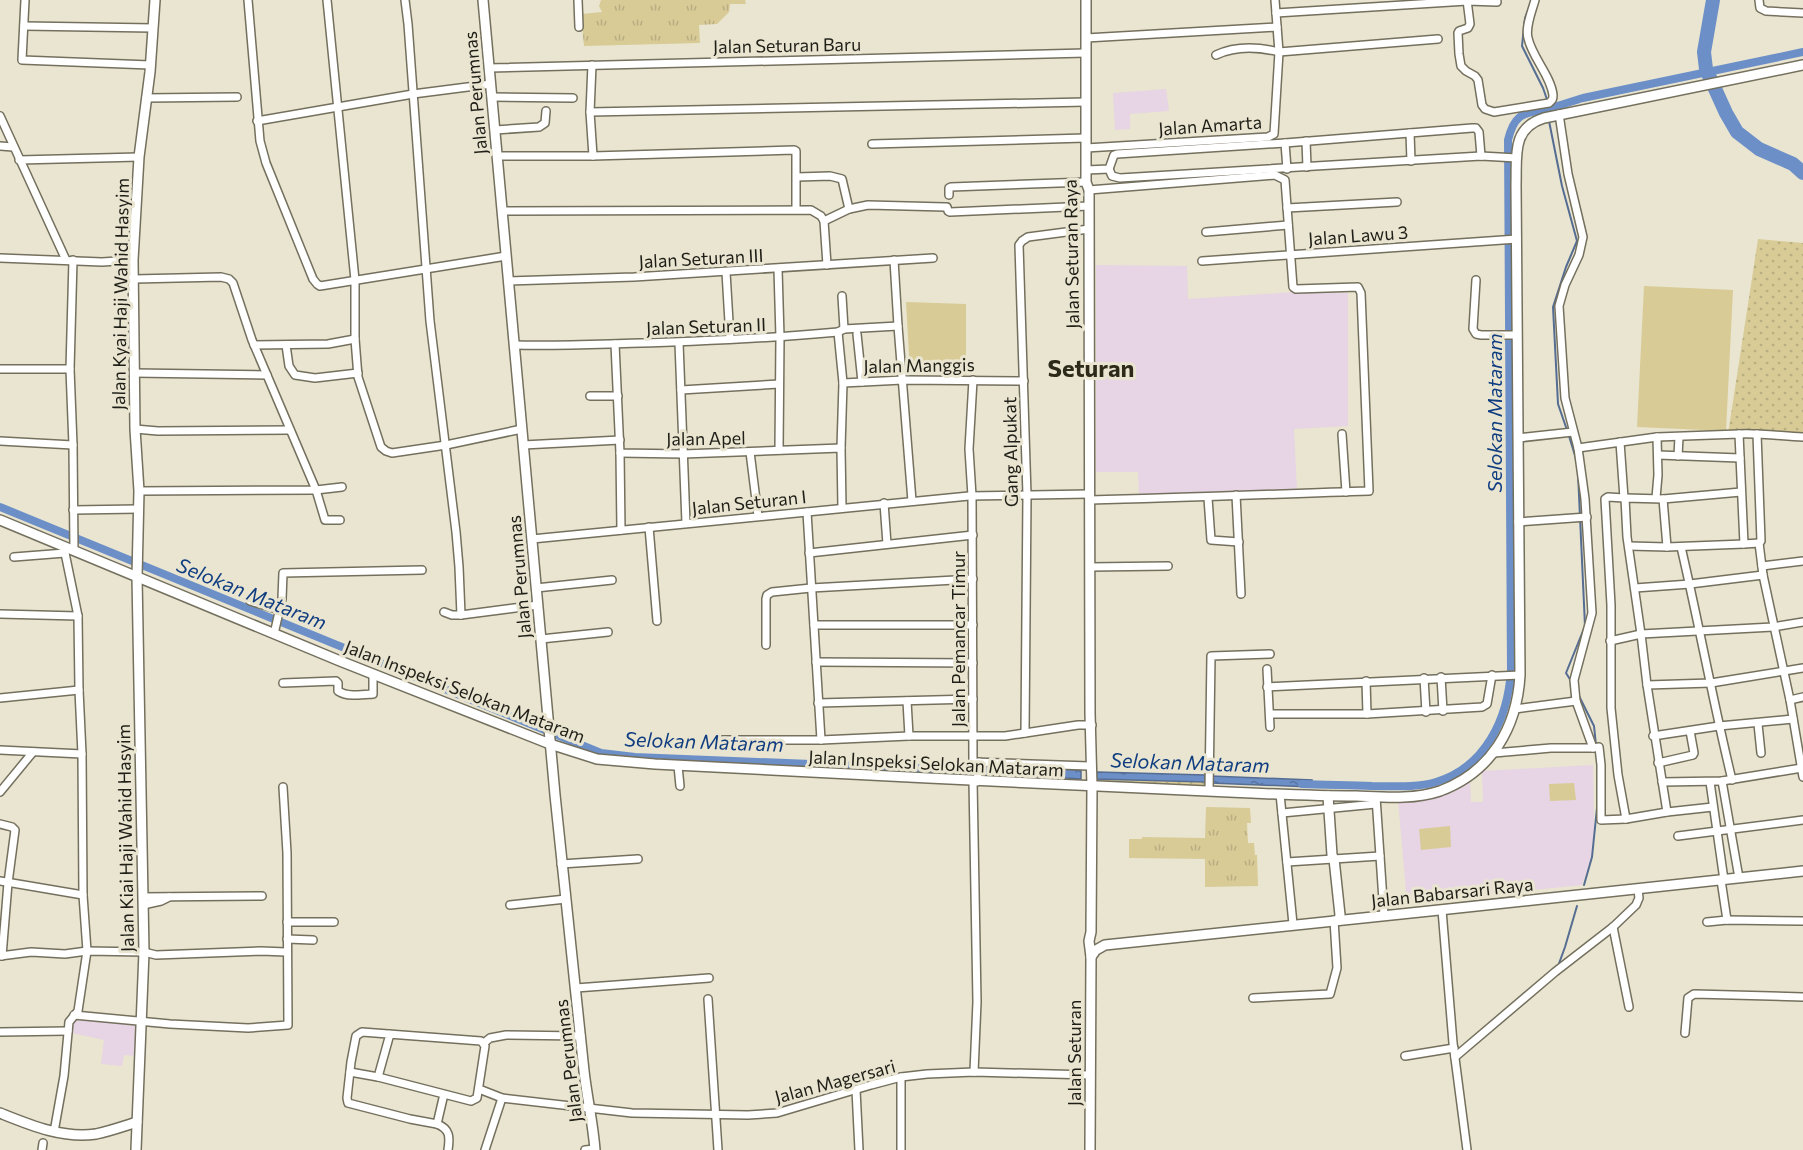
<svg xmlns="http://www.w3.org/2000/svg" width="1803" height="1150" viewBox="0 0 1803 1150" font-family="Commissioner,sans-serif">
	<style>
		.education { fill: #e7d4e4 }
		.grass { fill: url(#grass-tufts) }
		.park { fill: url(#park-dots) }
		.pitch { fill: #d8cb96 }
		.water { fill: url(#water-ripples); stroke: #556d92; stroke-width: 1.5 }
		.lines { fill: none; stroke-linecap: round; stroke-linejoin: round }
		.stream { stroke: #556d92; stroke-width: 2 }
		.canal { stroke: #6c8fc7; stroke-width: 8 }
		.river { stroke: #6c8fc7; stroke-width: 14 }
		.street-casing { stroke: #74705e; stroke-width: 10 }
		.secondary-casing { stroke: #74705e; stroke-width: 12 }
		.street { stroke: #fff; stroke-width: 7 }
		.secondary { stroke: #fff; stroke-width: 9 }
		.labels { text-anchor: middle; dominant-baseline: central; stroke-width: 6; stroke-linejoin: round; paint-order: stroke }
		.street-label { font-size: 18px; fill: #1f1e17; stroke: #e9e5d1 }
		.water-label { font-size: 20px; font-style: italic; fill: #103d80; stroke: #e9e5d1 }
		.district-label { font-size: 24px; font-weight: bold; fill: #2e2a1a; stroke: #e9e5d1 }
	</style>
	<defs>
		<pattern id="grass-tufts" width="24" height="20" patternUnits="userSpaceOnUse" patternTransform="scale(1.5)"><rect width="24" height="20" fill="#d8cb96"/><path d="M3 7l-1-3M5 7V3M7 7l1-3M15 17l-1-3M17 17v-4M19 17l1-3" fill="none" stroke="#b9ae81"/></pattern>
		<pattern id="park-dots" width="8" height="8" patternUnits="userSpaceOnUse" patternTransform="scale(1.5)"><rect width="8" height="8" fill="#d8cb96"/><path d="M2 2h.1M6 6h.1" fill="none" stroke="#b9ae81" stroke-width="1.8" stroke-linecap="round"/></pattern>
		<pattern id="water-ripples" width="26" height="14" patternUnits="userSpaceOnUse" patternTransform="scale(1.5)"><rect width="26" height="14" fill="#6c8fc7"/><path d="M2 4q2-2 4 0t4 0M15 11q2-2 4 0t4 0" fill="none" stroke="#5874a1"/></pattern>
	</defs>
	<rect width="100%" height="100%" fill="#e9e5d1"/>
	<g class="education">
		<path d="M1166 89 1169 111 1130 114V129L1115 130 1113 93Z"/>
		<path d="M1096 265 1187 266 1188 299 1295 292 1348 293V426L1294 429 1297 490 1139 496 1138 472H1096Z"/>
		<path d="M1593 765 1594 828 1591 858 1582 885 1407 903 1398 800 1450 790 1470 780 1471 802H1483L1482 771Z"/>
		<path d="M75 1015 140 1023 136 1056 124 1055 122 1066 101 1064 104 1040 72 1033Z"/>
	</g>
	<g class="grass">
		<path d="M601 0H745L746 4H730L729 12 717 24 699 25 700 43 584 46 581 14 602 12 599 6Z"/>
		<path d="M1206 807 1250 808 1251 823H1247L1248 843H1254L1255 855H1257L1258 886 1205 887V859L1129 858V839H1142V837L1205 838Z"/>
	</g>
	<g class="park">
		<path d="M1758 239 1803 243V434H1728Z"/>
		<path d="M1096 779 1205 782V786L1096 783Z"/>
	</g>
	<g class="pitch">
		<path d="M1644 286 1733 290 1726 431 1637 427Z"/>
		<path d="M906 302 966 304V375L910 373Z"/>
		<path d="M1574 783 1576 800 1550 801 1549 784Z"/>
		<path d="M1450 826 1451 847 1421 850 1419 829Z"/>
	</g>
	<g class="water">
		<path d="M982 766 1081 770V779L982 773Z"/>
		<path d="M1097 772 1205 775V782L1096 779Z"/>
		<path d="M1211 776 1312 780 1311 787 1211 783Z"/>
	</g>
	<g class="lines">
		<g class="stream">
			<path d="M1532 0 1525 18 1522 46 1543 88 1550 108V112"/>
			<path d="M1549 121 1562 186 1577 241 1566 267 1553 307 1558 404 1567 430"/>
			<path d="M1569 436 1577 462"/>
			<path d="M1571 681 1566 673 1585 626 1578 473"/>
			<path d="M1578 694 1594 726 1596 745"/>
			<path d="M1584 885 1592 857 1598 798"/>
			<path d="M1557 969 1565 947 1577 906"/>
		</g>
		<g class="canal">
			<path d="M0 507 601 753 635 757 984 771"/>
			<path d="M1302 784C1325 785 1348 785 1372 786 1393 786 1416 788 1436 782 1486 767 1508 718 1511 670L1508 140C1515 111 1525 114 1550 108 1562 105 1573 101 1583 98L1803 52"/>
		</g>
		<path class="river" d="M1713 0 1704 52 1706 69 1726 113 1737 132 1759 149 1793 164 1803 173"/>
		<defs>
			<g id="street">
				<path d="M25 0 22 60 150 65"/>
				<path d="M248 0 260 141 266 163 313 279 317 284 320 286 506 256"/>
				<path d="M327 0 355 280V339L358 377 381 447 386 451 392 453 446 445 522 429"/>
				<path d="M405 0 408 24 430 321 456 532 459 567 461 615"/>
				<path d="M578 0 579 27"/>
				<path d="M1467 0 1470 24 1468 28 1459 31 1458 33 1459 54 1461 66 1466 71 1475 76 1478 80 1482 105 1485 109 1494 112 1549 103C1552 100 1553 100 1553 95 1551 76 1532 57 1528 38 1525 27 1532 11 1535 0"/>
				<path d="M1759 0 1760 8 1766 11 1803 13"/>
				<path d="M1276 13 1467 1 1497 2"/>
				<path d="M24 26 153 28"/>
				<path d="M1086 38 1277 27"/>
				<path d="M1216 55C1235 46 1259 47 1279 52L1438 39"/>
				<path d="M592 65 590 112 593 156"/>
				<path d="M489 68 1086 53"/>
				<path d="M492 97 573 98"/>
				<path d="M146 98 237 97"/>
				<path d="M590 112 1086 102"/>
				<path d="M1559 114 1568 174 1583 237 1579 255 1565 285 1559 306 1565 398 1578 448 1585 499 1592 613 1574 680 1576 701 1593 748 1599 747 1601 765V820L1626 819"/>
				<path d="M0 116 66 260"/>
				<path d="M257 121 413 94 491 84"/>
				<path d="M495 130 539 127 545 123 546 111"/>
				<path d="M1410 133 1411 161"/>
				<path d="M1306 141 1307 167"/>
				<path d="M1285 143 1287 169"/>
				<path d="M872 144 1085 138"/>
				<path d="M0 146 13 147"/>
				<path d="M1086 148 1268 137 1274 134 1279 52 1275 0"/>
				<path d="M497 156H593L794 150 796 151V209"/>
				<path d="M19 160 139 157"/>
				<path d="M1109 169 1112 176 1120 178 1481 156 1517 158"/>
				<path d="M1086 170 1109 169 1114 155 1117 154 1285 143 1472 128H1476L1479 132 1481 156"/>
				<path d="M797 177 830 176 842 179 849 209"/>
				<path d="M1089 190 1275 175 1285 180 1293 287 1296 289 1358 287 1361 293 1369 491C1276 494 1183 498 1090 500"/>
				<path d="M949 195V188L951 187 1086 182"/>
				<path d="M1287 208 1397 202"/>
				<path d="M502 211 811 210 821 216 824 221 827 265"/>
				<path d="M824 221 849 209 868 205 945 207H947L948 211 950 212 1089 206"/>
				<path d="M1206 232 1288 225"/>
				<path d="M0 258 102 262 133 260"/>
				<path d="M73 260 70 369 73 445 74 551"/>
				<path d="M894 260 898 326 912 501"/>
				<path d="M1202 261 1517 239"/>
				<path d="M778 269 780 337 779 450"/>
				<path d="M726 272 730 339"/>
				<path d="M134 279 221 277 229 279 233 283 252 340 316 490 325 520H340"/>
				<path d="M1476 280 1473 329 1476 334 1481 335H1517"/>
				<path d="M508 281 634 277 933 258"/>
				<path d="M842 296 844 329"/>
				<path d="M838 332 843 383 841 448"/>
				<path d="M857 334 862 382"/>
				<path d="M679 343 686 523"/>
				<path d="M615 344 620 453 683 454 841 448 842 508"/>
				<path d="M254 345 328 344 355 339"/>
				<path d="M286 345 289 366 295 375 315 378 358 373"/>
				<path d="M514 345C546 346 578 345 610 344 687 342 763 339 838 332L844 329 898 326"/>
				<path d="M0 369H70"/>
				<path d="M134 373 267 375"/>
				<path d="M973 380 969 449 972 496 973 762 1089 766"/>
				<path d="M843 383 903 380 1024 381"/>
				<path d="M681 390 779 384"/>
				<path d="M590 396H618"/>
				<path d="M135 429 158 431 290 430"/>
				<path d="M1342 434 1346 492"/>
				<path d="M1739 434C1760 433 1781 436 1803 437"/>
				<path d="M1757 434 1761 541 1759 543"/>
				<path d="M1518 438 1573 432"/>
				<path d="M0 441 73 445"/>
				<path d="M1620 442 1624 498 1608 497 1605 499 1611 605V708L1618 775 1626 819 1667 812 1713 807"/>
				<path d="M523 445 620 440"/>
				<path d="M1578 448 1657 437 1739 434 1744 544 1759 543 1763 575 1790 700 1803 777"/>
				<path d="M750 452 758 516"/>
				<path d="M620 453 621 530"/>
				<path d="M1658 455 1740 458"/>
				<path d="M1678 456 1679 437"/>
				<path d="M139 491 316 490 342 487"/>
				<path d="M1236 495 1241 594"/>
				<path d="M1208 498 1211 540 1239 542"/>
				<path d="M1656 498 1658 475 1657 437"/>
				<path d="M1663 499 1667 547"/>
				<path d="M884 503 887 544"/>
				<path d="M73 510 139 509"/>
				<path d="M807 512 821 740"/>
				<path d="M1518 522 1587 517"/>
				<path d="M649 527 657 621"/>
				<path d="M532 539 969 496 1090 494"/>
				<path d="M1629 546 1667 547 1744 544"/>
				<path d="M1681 547C1699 624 1713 702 1732 780"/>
				<path d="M809 553 973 535"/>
				<path d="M14 557 65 553"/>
				<path d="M1762 566 1803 561"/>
				<path d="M1090 567 1168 566"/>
				<path d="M536 588 612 580"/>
				<path d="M1635 588 1690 584 1763 575"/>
				<path d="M250 601 280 610"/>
				<path d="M444 612 452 615H461L538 605"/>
				<path d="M0 614 78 616"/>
				<path d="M814 625H973"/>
				<path d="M274 634 282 599 283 573 422 570"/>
				<path d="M541 639 608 632"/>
				<path d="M1610 641 1641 634 1773 627 1803 622"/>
				<path d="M766 645V599L767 595 772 592 811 588 973 579"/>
				<path d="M816 662 973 663"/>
				<path d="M1267 669 1270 727"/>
				<path d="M1441 677 1443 711"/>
				<path d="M1424 678 1426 712"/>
				<path d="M1366 681 1367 714"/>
				<path d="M283 683 336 681 338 683V691C347 697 361 695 373 694V674"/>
				<path d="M1647 685 1711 683 1803 668"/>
				<path d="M1267 687 1520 675"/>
				<path d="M0 698 79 690"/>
				<path d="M1790 700 1803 697"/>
				<path d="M907 701 909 736"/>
				<path d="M818 703 973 699"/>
				<path d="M1515 709 1576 701"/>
				<path d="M1270 714H1367L1482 707 1487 704 1492 675"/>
				<path d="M1758 724 1761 753"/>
				<path d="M1025 733 1027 495 1019 245 1022 241 1028 237 1089 229"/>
				<path d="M1653 736 1719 726 1793 719"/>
				<path d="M720 740H821L909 736H1005L1078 725H1092"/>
				<path d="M0 750 82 754"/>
				<path d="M1494 753 1551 748H1593"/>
				<path d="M1658 763 1693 755 1694 753 1690 731"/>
				<path d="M678 766 680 786"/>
				<path d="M973 781 977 1002 974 1072"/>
				<path d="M1722 781 1739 878"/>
				<path d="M977 782 979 762"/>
				<path d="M1662 782 1722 781 1802 768"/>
				<path d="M1710 782 1724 880"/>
				<path d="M1209 791 1211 656 1270 654"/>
				<path d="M0 792 33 752"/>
				<path d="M1280 794 1293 924"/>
				<path d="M1376 797 1384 915"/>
				<path d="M1667 812 1647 685 1641 634 1627 537 1625 498 1663 499 1741 492"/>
				<path d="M1282 813 1376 804"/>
				<path d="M0 824 12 827 15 830 8 883 2 956"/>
				<path d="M1678 836 1803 820"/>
				<path d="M1287 862 1380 856"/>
				<path d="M561 864 638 859"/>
				<path d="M1721 880 1727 920"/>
				<path d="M0 881 83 895"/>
				<path d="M143 897 262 896"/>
				<path d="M143 905 161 901 169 897"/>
				<path d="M510 905 566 899"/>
				<path d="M1442 910 1453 1043 1467 1150"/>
				<path d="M287 922H334"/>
				<path d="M1707 922 1727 920 1803 921"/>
				<path d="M1613 927 1629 1007"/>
				<path d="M287 939 313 940"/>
				<path d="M0 956 31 952 65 954 87 951 144 952 156 955 261 951 286 952"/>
				<path d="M576 988 709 978"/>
				<path d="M1253 998 1330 994 1337 968 1334 920"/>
				<path d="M708 999 718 1150"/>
				<path d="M74 1015 170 1024 248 1028 288 1025 287 853 283 787"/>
				<path d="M0 1032 68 1031"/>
				<path d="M1685 1033 1688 998 1694 994 1803 997"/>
				<path d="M390 1034 378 1077 382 1078 471 1101 477 1098 485 1046 481 1041 362 1032 356 1036 351 1062 347 1098 348 1103 410 1119 437 1124 444 1094"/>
				<path d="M484 1043 490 1038 506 1035 581 1036"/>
				<path d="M1405 1056 1454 1048"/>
				<path d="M1455 1057 1555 972 1613 927 1636 905 1639 898 1638 890"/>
				<path d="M350 1072 378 1077"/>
				<path d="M479 1089 502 1098 632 1113 748 1115 777 1113 871 1085 901 1077 927 1074 974 1072 1090 1075"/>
				<path d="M856 1090 859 1150"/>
				<path d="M437 1124C450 1129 450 1137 448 1150"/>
				<path d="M54 1132 64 1076 69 1022 78 1011 87 951 83 895 82 754 79 690 78 616 65 553 66 548"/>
				<path d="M42 1150 43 1143"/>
				<path d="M485 1150 502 1098"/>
				<path d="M585 1150 595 1149"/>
				<path d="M901 1150V1077"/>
			</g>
			<g id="secondary">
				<path d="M483 0 555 795 584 1071C587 1098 593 1123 595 1150"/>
				<path d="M1086 0V182L1089 190 1090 713 1092 787 1091 932 1089 941 1091 957 1090 1150"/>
				<path d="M0 520 340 661 550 744 597 759 655 764C846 774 1038 784 1229 792 1271 794 1313 796 1356 796 1383 797 1413 800 1440 791 1491 772 1517 728 1520 675L1516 185C1517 157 1511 128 1544 118L1803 65"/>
				<path d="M1328 796 1332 855 1334 859 1340 915 1339 920"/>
				<path d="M1091 957 1096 950 1105 945C1338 921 1570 896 1803 871"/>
				<path d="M0 1113C30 1125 63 1139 96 1134 110 1131 124 1126 137 1122"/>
				<path d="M136 1150 144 952 137 577 139 491 135 429 133 260 139 157 150 72 155 0"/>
			</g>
		</defs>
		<use href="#street" class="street-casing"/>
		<use href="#secondary" class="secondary-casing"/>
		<use href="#street" class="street"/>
		<use href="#secondary" class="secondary"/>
	</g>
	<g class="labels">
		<g class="street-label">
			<text transform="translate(787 45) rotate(-1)">Jalan Seturan Baru</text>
			<text transform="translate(475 93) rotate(-95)">Jalan Perumnas</text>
			<text transform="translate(1210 125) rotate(-4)">Jalan Amarta</text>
			<text transform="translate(1358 235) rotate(-4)">Jalan Lawu 3</text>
			<text transform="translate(1071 254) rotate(-91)">Jalan Seturan Raya</text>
			<text transform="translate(701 258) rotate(-3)">Jalan Seturan III</text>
			<text transform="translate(120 294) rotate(-89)">Jalan Kyai Haji Wahid Hasyim</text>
			<text transform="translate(706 326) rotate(-2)">Jalan Seturan II</text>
			<text transform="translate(919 365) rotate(-1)">Jalan Manggis</text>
			<text transform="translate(706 438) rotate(-1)">Jalan Apel</text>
			<text transform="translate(1010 452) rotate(-91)">Gang Alpukat</text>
			<text transform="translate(749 502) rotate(-6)">Jalan Seturan I</text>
			<text transform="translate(519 577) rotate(-95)">Jalan Perumnas</text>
			<text transform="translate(958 639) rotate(-90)">Jalan Pemancar Timur</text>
			<text transform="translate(465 691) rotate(21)">Jalan Inspeksi Selokan Mataram</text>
			<text transform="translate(936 763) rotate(3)">Jalan Inspeksi Selokan Mataram</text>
			<text transform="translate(125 838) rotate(-91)">Jalan Kiai Haji Wahid Hasyim</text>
			<text transform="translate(1452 892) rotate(-6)">Jalan Babarsari Raya</text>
			<text transform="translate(1074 1053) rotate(-90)">Jalan Seturan</text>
			<text transform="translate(568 1061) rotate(-97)">Jalan Perumnas</text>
			<text transform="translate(835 1081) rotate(-15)">Jalan Magersari</text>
		</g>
		<g class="water-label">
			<text transform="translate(1494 413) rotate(-90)">Selokan Mataram</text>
			<text transform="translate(252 593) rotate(22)">Selokan Mataram</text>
			<text transform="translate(704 741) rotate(2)">Selokan Mataram</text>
			<text transform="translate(1190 762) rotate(2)">Selokan Mataram</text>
		</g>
		<g class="district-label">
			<text x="1091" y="367">Seturan</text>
		</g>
	</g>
</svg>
